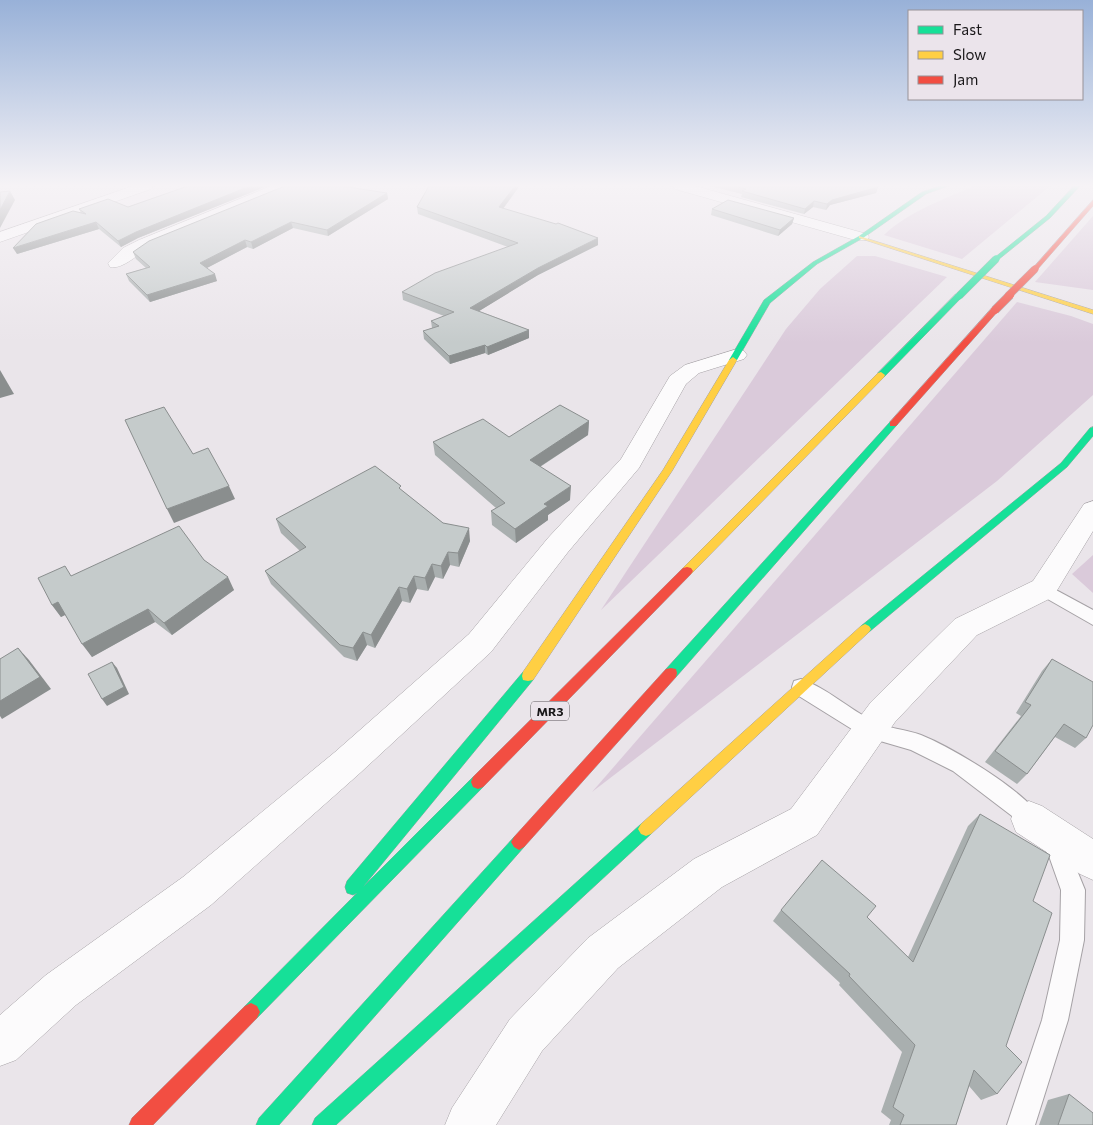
<svg xmlns="http://www.w3.org/2000/svg" width="1093" height="1125" viewBox="0 0 1093 1125" font-family="Commissioner,sans-serif">
	<style>
		.green { fill: #dacada }
		.lines { fill: none; stroke-linecap: round; stroke-linejoin: round }
		.lane-casing { stroke: #a5a1a5; stroke-width: 2 }
		.street-casing { stroke: #a5a1a5; stroke-width: 1 }
		.fast-casing { stroke: #a5a1a5; stroke-width: 1 }
		.slow-casing { stroke: #a5a1a5; stroke-width: 1 }
		.jam-casing { stroke: #a5a1a5; stroke-width: 1 }
		.lane { fill: #fcfbfc; fill-rule: evenodd }
		.street { fill: #fcfbfc; fill-rule: evenodd }
		.fast { fill: #16e098; fill-rule: evenodd }
		.slow { fill: #ffcf43; fill-rule: evenodd }
		.jam { fill: #f24e42; fill-rule: evenodd }
		.fast-bridge-casing { stroke: #a5a1a5; stroke-width: 8; stroke-linecap: butt }
		.jam-bridge-far1-casing { stroke: #a5a1a5; stroke-width: 8; stroke-linecap: butt }
		.jam-bridge-casing { stroke: #a5a1a5; stroke-width: 9; stroke-linecap: butt }
		.fast-bridge { stroke: #16e098; stroke-width: 7 }
		.jam-bridge-far1 { stroke: #f24e42; stroke-width: 7 }
		.jam-bridge { stroke: #f24e42; stroke-width: 8 }
		.wall { fill: #a9afaf }
		.shaded-wall { fill: #8a8e8e }
		.building { fill: #c5cbcb; stroke: #8a8e8e }
		.labels { text-anchor: middle; dominant-baseline: central; stroke-width: 4.5; stroke-linejoin: round; paint-order: stroke }
		.shield { fill: #ebe4eb; stroke: #585458; stroke-width: 1 }
		.shield-label { font-size: 12px; font-weight: bold; fill: #191719 }
	</style>
	<rect width="100%" height="100%" fill="#eae5ea"/>
	<g class="green">
		<path d="M974 186H1050L962 259 884 235C908 212 944 199 974 186Z"/>
		<path d="M1093 216V290L1035 282Z"/>
		<path d="M857 256H875L947 277 601 610 786 329 820 289Z"/>
		<path d="M1017 302 1071 316 1093 324V395L997 481 592 792Z"/>
		<path d="M1093 555V593L1072 574Z"/>
	</g>
	<g class="lines">
		<defs>
			<g id="lane">
				<path d="M1043 583 1093 610V625L1037 593 1035 589 1037 585Z"/>
				<path d="M801 679C827 688 849 709 873 721 887 729 906 729 921 735 951 747 1030 793 1043 822L1040 829 1032 833 1024 829 1012 816 953 771 911 750 863 736 794 693 792 687 794 681Z"/>
				<path d="M1052 832 1060 835 1065 841 1085 890 1084 940 1068 1020 1035 1125H1007L1042 1020 1060 940 1061 890 1049 856 1041 843 1044 835Z"/>
			</g>
			<g id="street">
				<path d="M133 186H153L151 189 0 242V232Z"/>
				<path d="M271 186H290L288 189 151 246C139 253 123 270 110 267L108 263 123 248 139 240Z"/>
				<path d="M673 186H695L867 234 869 237 867 240H855L675 189Z"/>
				<path d="M737 349 744 351 747 355 744 359 699 373 686 384 639 468 568 552 491 652 359 774 211 905 76 1005 16 1060 0 1066V1015L46 975 183 877 335 752 469 634 548 538 621 459 670 376 685 365Z"/>
				<path d="M1093 501V531L1053 597 977 635 895 722 817 835 722 887 618 968 542 1051 496 1125H445L452 1108 510 1019 588 938 694 859 791 809 871 702 955 619 1033 581 1084 504Z"/>
				<path d="M1029 801 1042 806 1093 839V880L1080 874 1016 832 1011 819 1016 806Z"/>
			</g>
			<g id="fast">
				<path d="M940 186H948L926 194 863 238 817 264 770 303 737 360 733 363 730 362 729 360 764 300 813 262 859 236 922 192Z"/>
				<path d="M1074 186H1080L1050 218 998 260H994V258L1046 216Z"/>
				<path d="M956 294 963 296 884 377H878V373Z"/>
				<path d="M893 421 898 424 896 426 676 677 671 678 666 677 665 673 666 669 890 422Z"/>
				<path d="M1093 427V436L1067 467 869 632 865 634 861 632 859 629 861 626 1061 463 1090 428Z"/>
				<path d="M528 671 533 672 534 676 533 680 363 887 473 777 478 775 483 777 485 782 483 787 257 1018 251 1021 245 1018 242 1012 245 1006 357 893 353 895 347 893 345 887 347 881 523 672Z"/>
				<path d="M646 822 651 824 654 829 651 834 336 1125H312L315 1118 641 824Z"/>
				<path d="M519 834 524 837 527 842 524 847 279 1125H256L259 1118 514 837Z"/>
			</g>
			<g id="slow">
				<path d="M859 236 1093 310V314L859 238Z"/>
				<path d="M733 357 737 360 672 471 533 680 528 681 523 680 522 676 523 672 663 470 729 360Z"/>
				<path d="M881 372 885 375 884 377 691 574H683L681 571 683 568 878 373Z"/>
				<path d="M865 624 869 626 871 629 869 632 651 834 646 836 641 834 638 829 641 824 861 626Z"/>
			</g>
			<g id="jam">
				<path d="M1093 200V206L1037 270H1033V268Z"/>
				<path d="M992 308 999 310 896 426H890V422Z"/>
				<path d="M687 567 691 568 693 571 691 574 483 787 478 789 473 787 471 782 473 777 683 568Z"/>
				<path d="M671 668 676 669 677 673 676 677 524 847 519 850 514 847 511 842 514 837 666 669Z"/>
				<path d="M251 1003 257 1006 260 1012 257 1018 153 1125H129L132 1118 245 1006Z"/>
			</g>
		</defs>
		<use href="#lane" class="lane-casing"/>
		<use href="#street" class="street-casing"/>
		<use href="#fast" class="fast-casing"/>
		<use href="#slow" class="slow-casing"/>
		<use href="#jam" class="jam-casing"/>
		<use href="#lane" class="lane"/>
		<use href="#street" class="street"/>
		<use href="#fast" class="fast"/>
		<use href="#slow" class="slow"/>
		<use href="#jam" class="jam"/>
		<defs>
			<path id="fast-bridge" d="M959 296 996 259"/>
			<path id="jam-bridge-far1" d="M1008 296 1035 269"/>
			<path id="jam-bridge" d="M995 310 1010 295"/>
		</defs>
		<use href="#fast-bridge" class="fast-bridge-casing"/>
		<use href="#jam-bridge-far1" class="jam-bridge-far1-casing"/>
		<use href="#jam-bridge" class="jam-bridge-casing"/>
		<use href="#fast-bridge" class="fast-bridge"/>
		<use href="#jam-bridge-far1" class="jam-bridge-far1"/>
		<use href="#jam-bridge" class="jam-bridge"/>
	</g>
	<g class="wall">
		<path d="M188 186H267L138 238 121 247 99 229 17 254 81 213 79 209 128 207Z"/>
		<path d="M429 186H518V188L503 209 598 245 538 275 479 311 529 330V338L488 355 485 353 450 364 424 339 423 331 432 328 431 321 444 316 403 300 402 292 508 247 418 214 417 207Z"/>
		<path d="M710 186H879L877 187H878L876 193 830 205 826 210 813 207 804 214 741 197 742 194Z"/>
		<path d="M387 193 388 199 328 236 293 228 253 249 247 247 207 268 217 281 150 302 129 281 126 274 146 268 136 259 133 252Z"/>
		<path d="M712 209 794 218 792 224 778 236 711 215Z"/>
		<path d="M589 421 588 435 540 467 570 500 548 515V520L516 543 492 525 491 511 496 508 435 455 433 442 509 437Z"/>
		<path d="M402 491 443 523 470 541 459 567 450 565 443 579 435 577 428 591 417 589 410 603 402 601 375 648 367 645 357 661 344 657 271 584 265 571 300 551 281 533 276 519Z"/>
		<path d="M204 560 234 590 172 635 155 622 92 657 65 615 61 617 52 605 72 576Z"/>
		<path d="M1052 659 1086 738 1075 748 1055 737 1027 774 1017 784 985 762 1021 716 1016 713 1042 671Z"/>
		<path d="M980 814 1033 901 997 1094 981 1100 969 1086 956 1125H889L891 1120 881 1112 902 1052 839 985 840 983 773 921 781 910 867 917 908 957 968 826Z"/>
		<path d="M1069 1094 1093 1125H1039L1048 1100Z"/>
	</g>
	<g class="shaded-wall">
		<path d="M250 186H267L138 238 121 247 118 241 136 232Z"/>
		<path d="M515 186H518V188L499 214V207Z"/>
		<path d="M869 186H879L870 189 878 187 876 193 830 205 826 210 827 204 832 200Z"/>
		<path d="M10 191 15 200 0 228V210Z"/>
		<path d="M387 193 388 199 328 236 327 230Z"/>
		<path d="M814 201 813 207 804 214 805 209Z"/>
		<path d="M794 218 792 224 778 236 780 230Z"/>
		<path d="M96 222 99 229 17 254 13 248Z"/>
		<path d="M291 222 293 228 253 249 251 242Z"/>
		<path d="M598 238V245L538 275 471 316 470 308 538 268Z"/>
		<path d="M245 240 247 247 203 270 200 263Z"/>
		<path d="M215 274 217 281 150 302 147 295Z"/>
		<path d="M529 330V338L488 355 487 347Z"/>
		<path d="M485 345V353L450 364 449 356Z"/>
		<path d="M0 370 14 394 0 398Z"/>
		<path d="M589 421 588 435 530 473V460Z"/>
		<path d="M229 486 235 499 174 523 167 509Z"/>
		<path d="M571 486 570 500 548 515V520L516 543 515 529 544 504Z"/>
		<path d="M469 528 470 541 459 567 458 553Z"/>
		<path d="M448 552 450 565 443 579 441 566Z"/>
		<path d="M432 564 435 577 428 591 425 578Z"/>
		<path d="M414 576 417 589 410 603 407 589Z"/>
		<path d="M228 577 234 590 172 635 164 623Z"/>
		<path d="M399 587 402 601 375 648 371 635Z"/>
		<path d="M58 602 67 614 61 617 52 605Z"/>
		<path d="M148 609 155 622 92 657 82 644Z"/>
		<path d="M363 632 367 645 357 661 353 648Z"/>
		<path d="M18 648 29 660 51 689 2 719 0 716V701Z"/>
		<path d="M112 662 117 668 129 694 107 706 102 699Z"/>
	</g>
	<g class="building">
		<path d="M188 186H250L136 232 118 241 96 222 13 248 36 224 73 211 86 214 79 209 108 199 128 207Z"/>
		<path d="M285 186H341L387 193 327 230 291 222 251 242 245 240 200 263 215 274 147 295 126 274 150 267 133 252 149 241Z"/>
		<path d="M429 186H515L499 207 556 224 558 223 598 238 538 268 470 308 529 330 487 347 485 345 449 356 423 331 439 326 431 321 454 312 402 292 435 273 518 243 417 207Z"/>
		<path d="M732 186H874L878 187 832 200 827 204 814 201 805 209 742 191 746 189Z"/>
		<path d="M10 191 0 210V192Z"/>
		<path d="M728 200 794 218 780 230 712 209Z"/>
		<path d="M560 405 589 421 530 460 571 486 544 504 548 506 515 529 491 511 505 503 433 442 483 419 509 437Z"/>
		<path d="M164 407 193 454 208 448 229 486 167 509 125 420Z"/>
		<path d="M375 466 401 486 399 488 443 523 469 528 458 553 448 552 441 566 432 564 425 578 414 576 407 589 399 587 371 635 363 632 353 648 340 645 265 571 306 547 276 519Z"/>
		<path d="M179 526 204 560 228 577 164 623 148 609 82 644 58 602 52 605 38 578 65 566 71 576Z"/>
		<path d="M18 648 40 677 0 701V659Z"/>
		<path d="M1052 659 1093 682V725L1086 738 1064 724 1027 774 995 751 1031 705 1025 702Z"/>
		<path d="M112 662 124 687 102 699 88 674Z"/>
		<path d="M980 814 1050 855 1033 901 1052 913 1006 1046 1022 1062 997 1094 974 1070 956 1125H900L904 1115 893 1107 915 1045 849 976 850 974 781 910 822 860 876 906 867 917 913 962Z"/>
		<path d="M1069 1094 1093 1113V1125H1058Z"/>
	</g>
	<linearGradient id="sky" x2="0" y2="1"><stop stop-color="#98b1d8"/><stop offset="0.54" stop-color="#f6f3f6"/><stop offset="1" stop-color="#f6f3f6" stop-opacity="0"/></linearGradient>
	<rect width="1093" height="343" fill="url(#sky)"/>
	<g class="labels">
		<rect class="shield" x="531" y="701.5" width="38" height="19" rx="4"/>
		<g class="shield-label">
			<text x="550" y="711">MR3</text>
		</g>
	</g>
	<rect x="908" y="10" width="175" height="90" fill="#ebe4eb" stroke="#979297"/>
	<rect x="918" y="26" width="25" height="8" fill="#16e098" stroke="#979297"/>
	<text x="953" y="35" font-size="15" fill="#191719">Fast</text>
	<rect x="918" y="51" width="25" height="8" fill="#ffcf43" stroke="#979297"/>
	<text x="953" y="60" font-size="15" fill="#191719">Slow</text>
	<rect x="918" y="76" width="25" height="8" fill="#f24e42" stroke="#979297"/>
	<text x="953" y="85" font-size="15" fill="#191719">Jam</text>
</svg>
